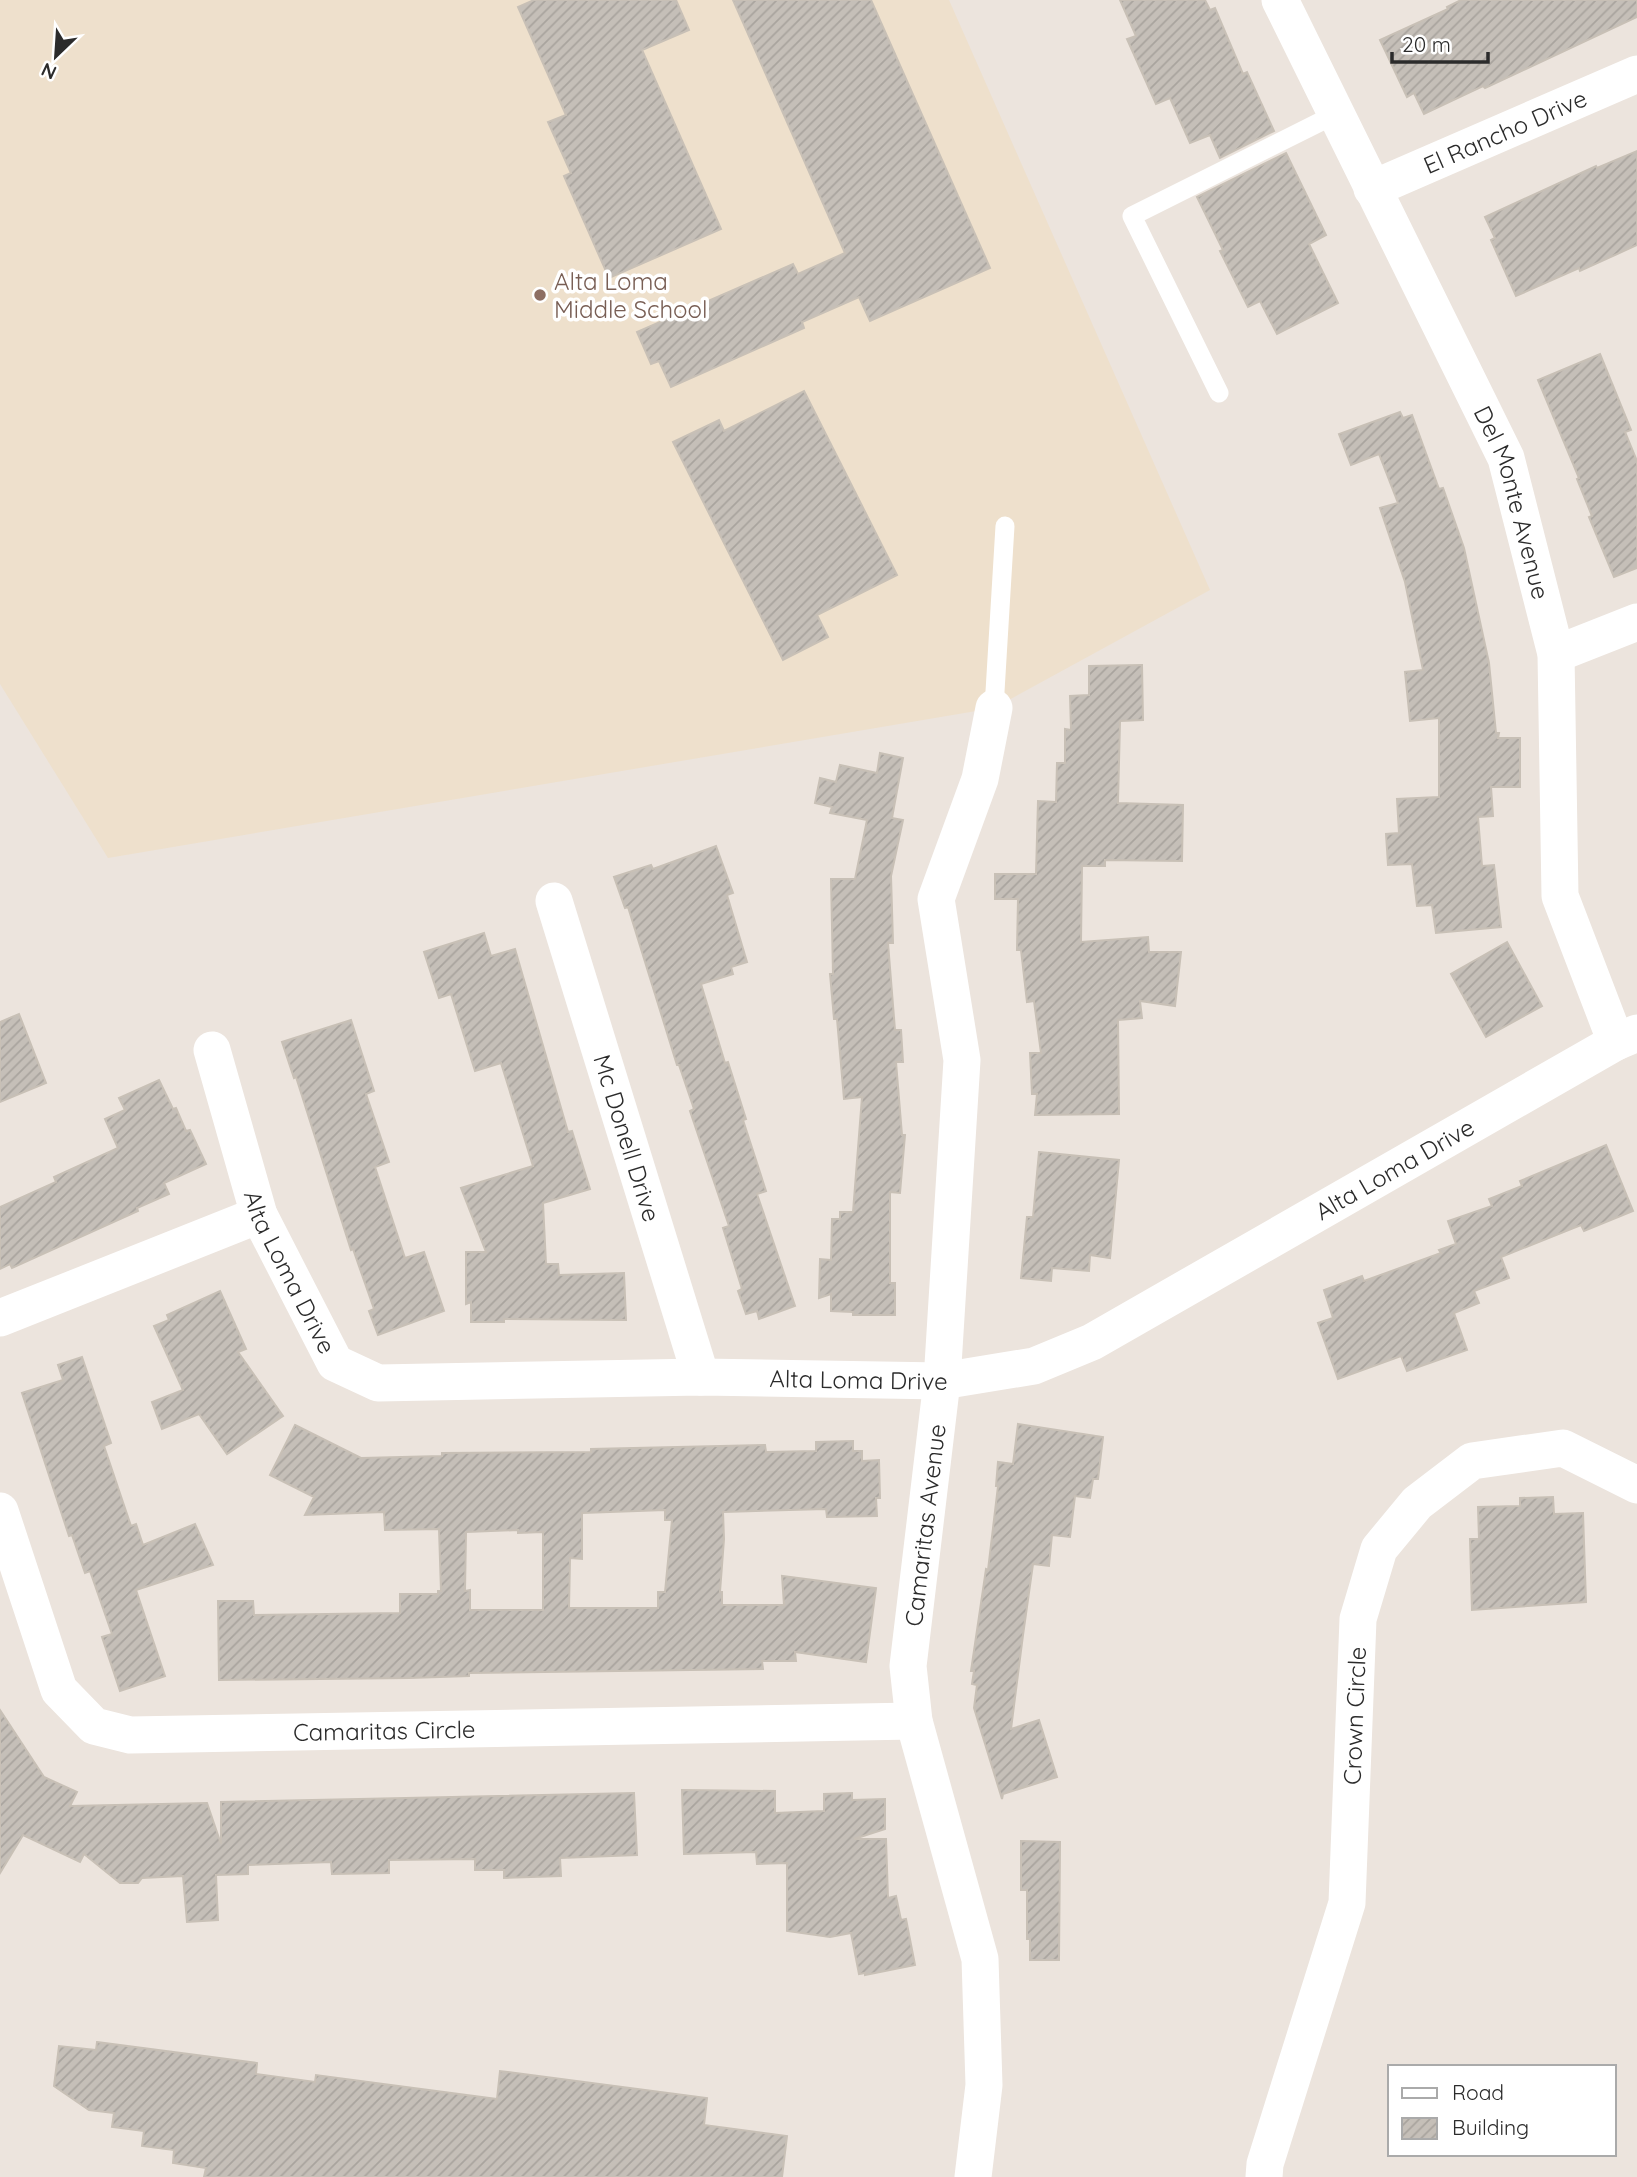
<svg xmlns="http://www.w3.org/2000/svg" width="1637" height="2177" viewBox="0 0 1637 2177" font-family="Quicksand,sans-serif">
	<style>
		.education { fill: #eee0cc }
		.building { fill: url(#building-hatch); stroke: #c8c0b6; stroke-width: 2; fill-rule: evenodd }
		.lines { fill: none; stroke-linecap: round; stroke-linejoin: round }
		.lane { stroke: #fff; stroke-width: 19 }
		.street { stroke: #fff; stroke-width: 37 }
		.education-dot { fill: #8d6e63; stroke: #fff; stroke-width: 2.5 }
		.labels { text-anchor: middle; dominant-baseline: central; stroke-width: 7; stroke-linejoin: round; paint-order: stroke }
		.street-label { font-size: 24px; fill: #2b2b2b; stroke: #fff }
		.education-label { font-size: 24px; fill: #785e54; stroke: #fff; text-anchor: start }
	</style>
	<defs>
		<pattern id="building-hatch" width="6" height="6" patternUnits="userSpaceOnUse" patternTransform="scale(1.75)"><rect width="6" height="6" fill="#c5bfb8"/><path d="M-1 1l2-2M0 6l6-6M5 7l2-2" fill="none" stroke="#a9a49e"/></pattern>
	</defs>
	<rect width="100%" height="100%" fill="#ece4dd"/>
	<path class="education" d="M0 0H949L1210 590 994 708 108 858 0 684Z"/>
	<g class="building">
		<path d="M534 0H676L689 30 642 50 721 229 609 278 564 176 571 173 548 122 566 115 518 7Z"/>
		<path d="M733 0H871L990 268 870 321 859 297 802 322 804 328 671 387 659 361 651 364 637 332 793 264 798 274 845 253Z"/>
		<path d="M1120 0H1205L1210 10 1215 8 1243 74 1247 72 1274 131 1220 158 1210 135 1190 143 1170 98 1156 104 1127 39 1136 36Z"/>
		<path d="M1461 0H1637V17L1485 88 1483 86 1424 114 1414 93 1407 97 1380 40 1448 9 1447 7Z"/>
		<path d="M1637 151V245L1580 271 1579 268 1516 296 1491 240 1495 238 1485 217 1596 166 1597 168Z"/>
		<path d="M1286 153 1326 235 1309 244 1338 303 1277 334 1260 301 1248 307 1220 251 1223 250 1197 197Z"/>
		<path d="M1600 354 1631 430 1625 432 1637 461V568L1614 577 1589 517 1592 516 1577 479 1579 478 1538 380Z"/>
		<path d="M804 391 897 575 817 615 828 637 783 660 673 442 719 420 724 431Z"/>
		<path d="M1400 412 1403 418 1412 415 1439 489 1443 488 1464 548 1489 663 1496 733H1499L1498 738H1520V787H1491L1493 816 1478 817 1482 866 1494 865 1501 927 1436 933 1432 905 1417 906 1412 864 1388 865 1386 834 1399 833 1397 799 1439 797V718L1410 721 1405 672 1423 670 1405 582 1380 508 1398 503 1379 454 1351 465 1339 434Z"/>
		<path d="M1142 665 1143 720 1120 721 1118 803 1183 805 1182 861 1105 860V866H1082L1081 942 1148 937 1149 952H1181L1175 1006 1140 1001 1142 1018 1118 1020 1119 1114 1035 1115 1037 1094H1032L1030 1053H1041L1034 1001 1027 1002 1021 950H1017L1018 899H995V874H1036L1038 801 1056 802 1057 763H1065V729L1071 730 1070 696 1089 695V666Z"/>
		<path d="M880 753 903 758 892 818 903 820 891 876 893 943H888L895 1030H901L903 1062H896L902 1135H905L900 1193 890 1192V1283H895V1315H853V1312L831 1311V1294L819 1298 820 1259 831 1260 832 1219H840V1212H853L862 1097 844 1099 837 1019H834L830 974H833L831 879H855L867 820 830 813 832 807 815 803 820 778 836 782 840 765 877 773Z"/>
		<path d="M716 846 733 893 727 895 747 962 731 967 733 974 701 984 725 1063 728 1062 746 1119 743 1120 766 1191 757 1194 795 1306 759 1319 757 1311 746 1314 738 1291 742 1289 723 1228 729 1226 690 1111 694 1109 679 1065H677L628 907 625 908 614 877 651 865 653 869Z"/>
		<path d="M484 933 491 956 515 949 568 1132 572 1131 590 1189 543 1203 546 1264H558L559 1275 624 1273 626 1320 504 1319V1322H471V1302L466 1304V1252H486L461 1188 533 1166 501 1063 475 1071 451 994 439 998 424 952Z"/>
		<path d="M1507 942 1542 1006 1486 1037 1451 974Z"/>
		<path d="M19 1014 46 1083 0 1102V1022Z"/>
		<path d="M351 1020 374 1091 366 1094 389 1162 375 1167 405 1258 424 1252 444 1311 378 1335 369 1311 374 1309 353 1249 351 1250 296 1077 294 1078 282 1042Z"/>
		<path d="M159 1080 173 1109 176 1108 186 1131 190 1130 206 1164 164 1183 169 1194 137 1208 138 1211 12 1268 10 1264 0 1269V1207L56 1182 54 1177 118 1148 105 1119 125 1110 119 1098Z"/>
		<path d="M1606 1145 1633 1211 1584 1231 1581 1225 1501 1257 1509 1278 1474 1291 1479 1303 1454 1313 1467 1350 1407 1371 1401 1356 1338 1379 1318 1323 1333 1318 1324 1290 1362 1276 1364 1281 1441 1253 1439 1250 1456 1244 1448 1221 1492 1206 1489 1199 1522 1186 1520 1181Z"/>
		<path d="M1039 1152 1119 1160 1110 1258 1090 1255 1089 1271 1052 1268 1051 1281 1021 1278 1027 1217H1033Z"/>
		<path d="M220 1291 246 1349 238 1352 283 1416 227 1454 199 1414 162 1429 152 1402 183 1390 154 1326 169 1320 167 1315Z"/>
		<path d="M82 1357 111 1443 104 1446 131 1526 136 1524 143 1545 195 1524 213 1565 136 1590 165 1676 120 1691 102 1637 112 1634 90 1571 85 1573 72 1535 69 1536 22 1393 63 1380 58 1365Z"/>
		<path d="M1018 1424 1103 1437 1098 1479H1093L1090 1498 1075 1496 1070 1537 1052 1535 1049 1566 1033 1564 1023 1635 1011 1729 1039 1720 1057 1777 1003 1794 1002 1799 974 1708 977 1685 972 1684 974 1671H971L986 1569 988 1570 998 1486H996L998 1462 1013 1464Z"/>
		<path d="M295 1425 361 1458 442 1456V1453L591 1452V1449L765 1445 766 1452 816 1451V1442L853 1441V1451H862V1461L879 1460 880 1498H876L877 1516 827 1517 826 1509 723 1512 724 1539 720 1592H722V1605H784L782 1576 876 1588 866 1662 795 1652 796 1661H762L763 1669 469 1673V1676L409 1678 219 1680 218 1601H253L254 1615 400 1613V1594H438V1591H441L439 1529 385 1530 384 1512 305 1515 314 1497 270 1475ZM665 1510V1520H672L665 1592H658V1608H569L570 1558 582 1559V1513ZM518 1530V1533L543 1532V1610H470V1590L465 1591 466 1532Z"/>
		<path d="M1553 1497 1554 1514 1583 1513 1586 1602 1472 1610 1470 1539H1479L1478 1507 1520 1506V1498Z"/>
		<path d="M0 1710 44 1777 77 1792 70 1806 207 1803 221 1844V1802L634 1793 637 1855 560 1858 561 1876 504 1878V1870H475V1859L389 1860V1873L332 1874 331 1862 248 1865V1874L216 1875 218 1920 187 1922 183 1876 142 1878 138 1883H120L84 1854 80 1862 23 1835 0 1873Z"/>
		<path d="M682 1790 775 1791V1813L824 1811V1794L852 1793V1800L885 1799V1829L854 1839H886L888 1898 896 1896 901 1920 906 1919 915 1965 865 1975V1973L859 1974 851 1933 830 1937 787 1931V1863L757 1864 756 1852 684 1854Z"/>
		<path d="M1021 1841 1060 1842 1059 1960H1030V1939H1027V1890H1021Z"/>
		<path d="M97 2042 257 2063 256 2074 315 2082 316 2075 497 2099 500 2071 707 2098 704 2125 787 2136 782 2177H204L206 2168 173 2163 174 2150 142 2146 144 2131 112 2127 114 2113 89 2110 54 2086 59 2046 96 2050Z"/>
	</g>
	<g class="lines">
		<g class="lane">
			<path d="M1219 393 1132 216 1336 114"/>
			<path d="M994 708 1005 526"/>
		</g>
		<g class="street">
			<path id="s1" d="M1280 0 1506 458 1556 654 1560 896 1616 1042"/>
			<path id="s2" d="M1372 189 1637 74"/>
			<path d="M1556 654 1637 622"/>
			<path id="s3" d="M554 901 701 1377"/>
			<path id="s4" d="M212 1050 259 1215 335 1363 378 1383 701 1377 942 1381 1034 1366 1092 1342 1616 1042 1637 1033"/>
			<path d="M0 1318 259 1215"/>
			<path id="s5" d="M0 1511 59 1690 94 1726 130 1735 914 1721"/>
			<path id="s6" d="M973 2177 984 2085 980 1959 914 1721 908 1666 942 1381 962 1060 936 899 980 779 994 708"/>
			<path id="s7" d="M1264 2177 1265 2164 1347 1903 1358 1619 1379 1549 1417 1503 1472 1461 1563 1448 1637 1485"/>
		</g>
	</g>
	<circle class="education-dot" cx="540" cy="295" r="7"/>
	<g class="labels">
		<g class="street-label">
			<text stroke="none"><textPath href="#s2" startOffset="145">El Rancho Drive</textPath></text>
			<text stroke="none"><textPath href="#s1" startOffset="555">Del Monte Avenue</textPath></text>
			<text stroke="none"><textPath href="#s3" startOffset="248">Mc Donell Drive</textPath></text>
			<text stroke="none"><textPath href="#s4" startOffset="1454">Alta Loma Drive</textPath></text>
			<text stroke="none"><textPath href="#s4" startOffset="236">Alta Loma Drive</textPath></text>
			<text stroke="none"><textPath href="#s4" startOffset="866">Alta Loma Drive</textPath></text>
			<text stroke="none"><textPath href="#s6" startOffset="663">Camaritas Avenue</textPath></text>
			<text stroke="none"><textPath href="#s7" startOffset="474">Crown Circle</textPath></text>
			<text stroke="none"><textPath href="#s5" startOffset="530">Camaritas Circle</textPath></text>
		</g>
		<g class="education-label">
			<text x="554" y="281">Alta Loma<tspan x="554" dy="28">Middle School</tspan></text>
		</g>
	</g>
	<rect x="1388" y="2065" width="228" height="91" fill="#ffffff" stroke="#aaaaaa" stroke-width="2"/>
	<rect x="1402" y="2088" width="35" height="10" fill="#ffffff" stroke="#aaaaaa" stroke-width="2"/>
	<text x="1452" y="2100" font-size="21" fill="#2b2b2b">Road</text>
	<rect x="1402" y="2118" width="35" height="21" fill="url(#building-hatch)" stroke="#aaaaaa" stroke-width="2"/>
	<text x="1452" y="2135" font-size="21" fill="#2b2b2b">Building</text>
	<g transform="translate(56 56) rotate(205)" stroke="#ffffff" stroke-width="5" paint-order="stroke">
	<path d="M0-5L12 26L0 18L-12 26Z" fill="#2b2b2b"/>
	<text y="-10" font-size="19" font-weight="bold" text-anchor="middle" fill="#2b2b2b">N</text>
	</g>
	<path d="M1392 52v10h96v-10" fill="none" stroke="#2b2b2b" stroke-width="3.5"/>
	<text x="1402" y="52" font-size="21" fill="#2b2b2b" stroke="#ffffff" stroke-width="5" paint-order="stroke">20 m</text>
</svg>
